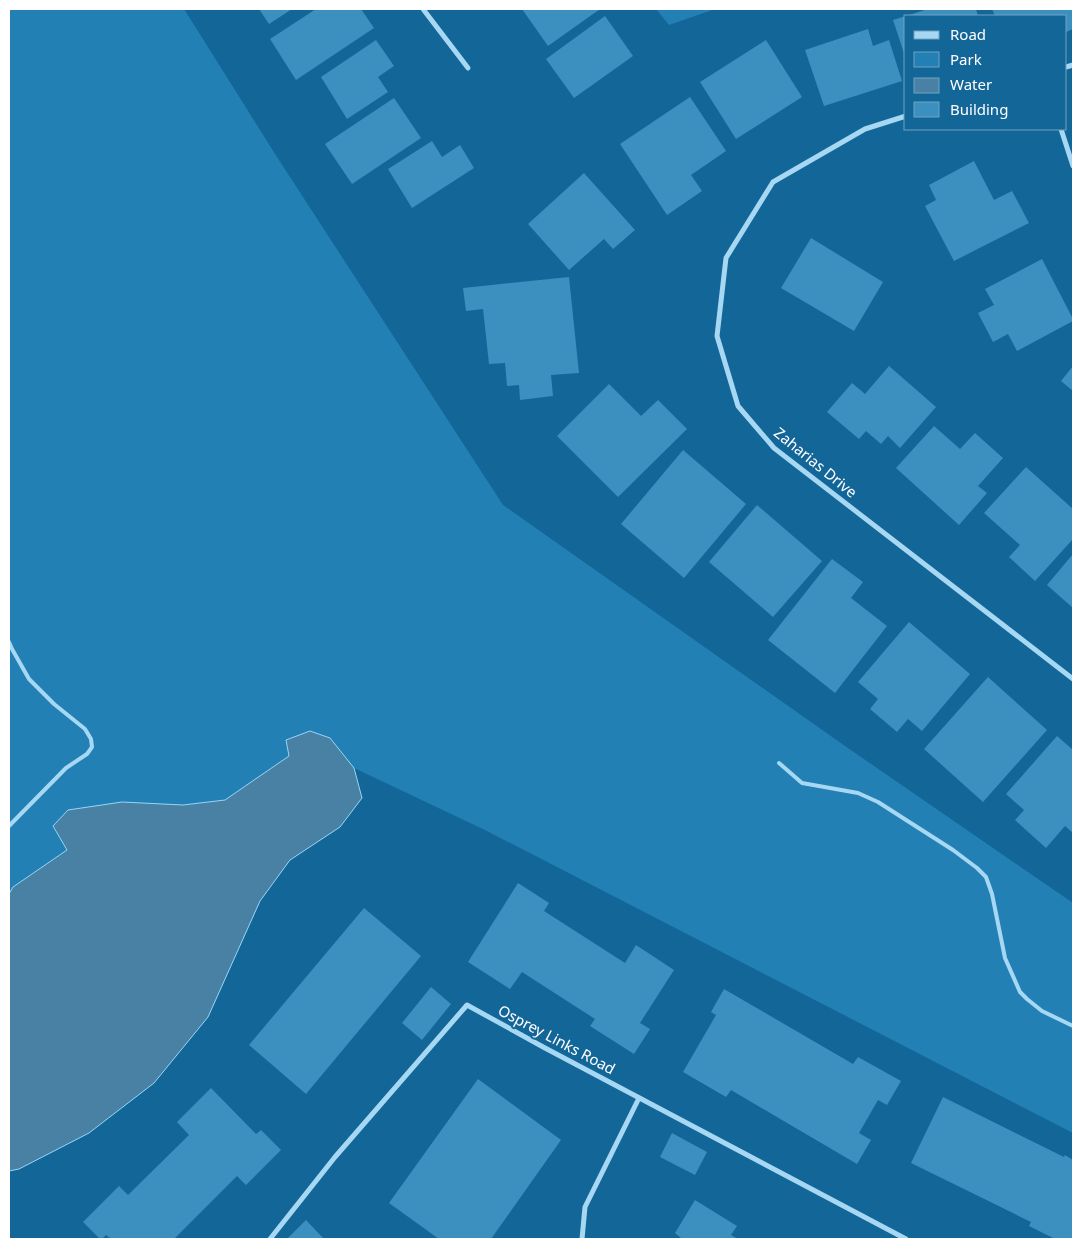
<svg xmlns="http://www.w3.org/2000/svg" width="1082" height="1248" viewBox="0 0 1082 1248" font-family="'Noto Sans',sans-serif">
	<style>
		.green { fill: #2280b5 }
		.water { fill: #4881a4; stroke: #98d5f6 }
		.building { fill: #3c90c0 }
		.lines { fill: none; stroke-linecap: round; stroke-linejoin: round }
		.service { stroke: #a6d7f3; stroke-width: 4 }
		.minor { stroke: #a6d7f3; stroke-width: 5 }
		.labels { text-anchor: middle; dominant-baseline: central; stroke-width: 4; stroke-linejoin: round; paint-order: stroke }
		.street-label { font-size: 15px; fill: #fff; stroke: #136698 }
	</style>
	<rect width="100%" height="100%" fill="#136698"/>
	<g class="green">
		<path d="M9 9H184L277 157 503 505 845 746 1073 903V1133L485 830 354 768 362 798 340 827 290 860 260 901 208 1017 154 1083 89 1133 19 1169 9 1171Z"/>
		<path d="M656 9H715L669 25Z"/>
	</g>
	<path class="water" d="M310 731 330 738 354 768 362 798 340 827 290 860 260 901 208 1017 154 1083 89 1133 19 1169 9 1171V894L13 887 67 850 53 826 68 810 122 802 183 805 225 800 289 756 286 740Z"/>
	<g class="building">
		<path d="M259 9H292L269 24Z"/>
		<path d="M316 9H361L374 28 296 80 270 39Z"/>
		<path d="M522 9H600L548 46Z"/>
		<path d="M928 9H976L978 16H906Z"/>
		<path d="M992 9H1072L1073 29 1066 32V16H995Z"/>
		<path d="M605 16 633 56 574 98 546 59Z"/>
		<path d="M906 16V56H905L893 20Z"/>
		<path d="M868 29 873 46 889 40 902 81 824 106 805 50Z"/>
		<path d="M376 40 394 66 378 77 388 92 347 119 321 77Z"/>
		<path d="M766 40 802 97 736 139 700 82Z"/>
		<path d="M690 97 726 151 691 175 702 191 667 215 620 144Z"/>
		<path d="M394 98 421 138 352 184 325 144Z"/>
		<path d="M432 141 442 157 460 145 474 168 412 208 388 169Z"/>
		<path d="M974 161 994 200 1012 191 1029 223 954 261 925 206 936 200 929 185Z"/>
		<path d="M584 173 635 230 613 249 604 239 569 270 528 224Z"/>
		<path d="M811 238 883 282 854 331 781 288Z"/>
		<path d="M1042 259 1073 319V321L1017 351 1008 334 993 342 978 313 994 305 985 289Z"/>
		<path d="M569 277 579 373 551 375 553 396 520 400 519 385 507 386 505 363 489 364 483 309 466 311 463 288Z"/>
		<path d="M889 366 936 407 900 448 888 436 881 444 866 431 859 439 827 412 852 383 865 394Z"/>
		<path d="M1073 366V391L1061 381Z"/>
		<path d="M609 384 641 416 658 400 687 429 618 497 557 436Z"/>
		<path d="M934 426 960 449 975 433 1003 458 978 486 987 493 959 525 896 468Z"/>
		<path d="M683 450 746 504 684 578 621 524Z"/>
		<path d="M1026 467 1073 509V539L1035 581 1009 557 1020 545 984 513Z"/>
		<path d="M757 505 822 561 773 617 709 562Z"/>
		<path d="M1073 554V608L1047 585Z"/>
		<path d="M832 559 863 582 851 598 887 626 835 693 768 640Z"/>
		<path d="M909 622 970 674 922 731 908 719 897 732 870 709 878 699 858 682Z"/>
		<path d="M988 677 1047 730 983 802 924 749Z"/>
		<path d="M1057 736 1073 750V833L1065 826 1046 848 1015 820 1024 810 1006 794Z"/>
		<path d="M518 883 549 903 544 911 625 963 636 945 674 970 640 1023 650 1029 634 1054 590 1026 595 1019 522 972 510 989 468 962Z"/>
		<path d="M364 908 421 956 306 1094 249 1045Z"/>
		<path d="M431 987 451 1004 422 1040 402 1023Z"/>
		<path d="M724 989 853 1064 858 1057 901 1081 887 1105 878 1100 859 1133 871 1140 857 1164 731 1090 726 1097 683 1072 716 1015 711 1012Z"/>
		<path d="M478 1079 561 1140 491 1239H439L389 1203Z"/>
		<path d="M211 1088 256 1134 261 1130 281 1150 246 1185 237 1176 174 1239H111L106 1235 102 1239H100L83 1222 119 1186 128 1195 189 1135 177 1122Z"/>
		<path d="M943 1097 1064 1157 1065 1155 1073 1160V1239H1055L1029 1226 1031 1222 911 1163Z"/>
		<path d="M672 1133 707 1152 695 1175 660 1157Z"/>
		<path d="M695 1200 737 1226 731 1235 738 1239H680L681 1238 675 1233Z"/>
		<path d="M306 1220 323 1238 322 1239H287Z"/>
	</g>
	<g class="lines">
		<g class="service">
			<path d="M9 642 12 649 29 679 54 704 85 729 91 739 92 747 87 754 66 768 9 826"/>
			<path d="M779 763 802 783 858 793 878 802 953 850 977 868 986 877 992 894 1005 958 1020 992 1027 999 1042 1011 1073 1026"/>
		</g>
		<g class="minor">
			<path d="M423 9 468 68"/>
			<path d="M1066 67 1073 65"/>
			<path d="M906 116 865 129 773 182 726 258 717 336 738 406 774 448 1073 679"/>
			<path d="M1061 129 1073 166"/>
			<path d="M270 1239 335 1157 467 1005 545 1048 906 1239"/>
			<path d="M582 1239 585 1207 639 1098"/>
		</g>
	</g>
	<g class="labels">
		<g class="street-label">
			<text transform="translate(816 462) rotate(39)">Zaharias Drive</text>
			<text transform="translate(557 1039) rotate(28)">Osprey Links Road</text>
		</g>
	</g>
	<rect width="1082" height="1248" fill="none" stroke="#ffffff" stroke-width="20"/>
	<rect x="904" y="15" width="162" height="115" fill="#136698" stroke="#71a3c1"/>
	<rect x="914" y="31" width="25" height="8" fill="#a6d7f3" stroke="#71a3c1"/>
	<text x="950" y="40" font-size="15" fill="#ffffff">Road</text>
	<rect x="914" y="52" width="25" height="15" fill="#2280b5" stroke="#71a3c1"/>
	<text x="950" y="65" font-size="15" fill="#ffffff">Park</text>
	<rect x="914" y="78" width="25" height="15" fill="#4881a4" stroke="#71a3c1"/>
	<text x="950" y="90" font-size="15" fill="#ffffff">Water</text>
	<rect x="914" y="102" width="25" height="15" fill="#3c90c0" stroke="#71a3c1"/>
	<text x="950" y="115" font-size="15" fill="#ffffff">Building</text>
</svg>
